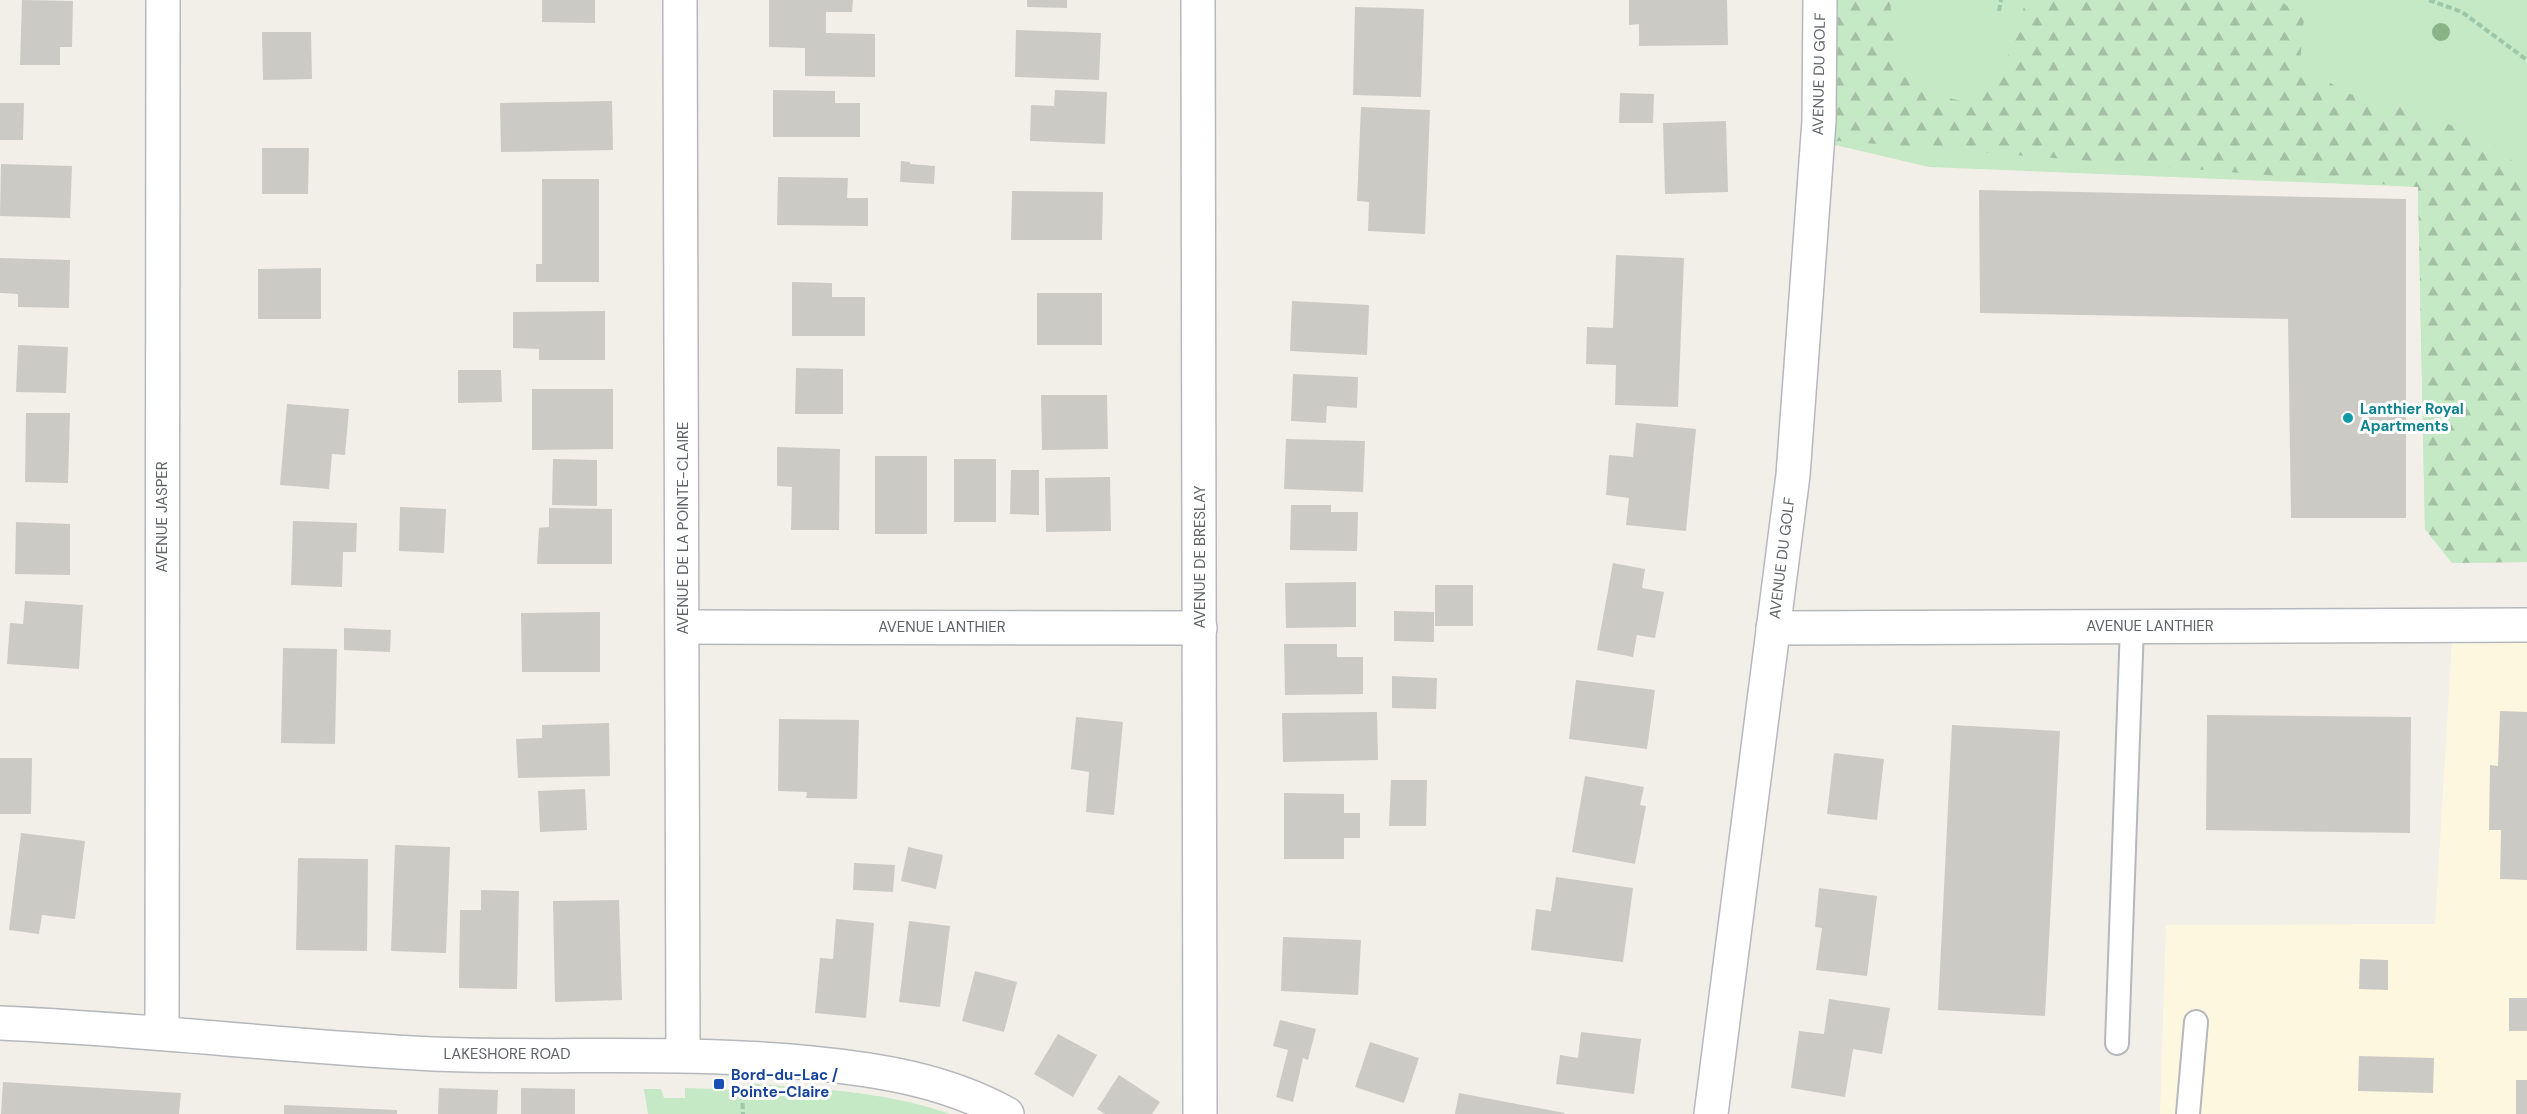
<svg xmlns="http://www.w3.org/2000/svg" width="2527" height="1114" viewBox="0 0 2527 1114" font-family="'DM Sans',sans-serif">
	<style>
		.commercial { fill: #fef7e0 }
		.green { fill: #c5e8c5 }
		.forest { fill: url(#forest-firs) }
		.building { fill: #cccac5 }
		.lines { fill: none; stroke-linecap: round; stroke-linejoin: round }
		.service-casing { stroke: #b5b8bc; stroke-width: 26 }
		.minor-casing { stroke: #b5b8bc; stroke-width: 36 }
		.tertiary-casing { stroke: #b5b8bc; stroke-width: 36 }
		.path { stroke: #9cc7a9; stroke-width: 4; stroke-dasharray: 6 3; stroke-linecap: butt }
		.service { stroke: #fff; stroke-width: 22 }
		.minor { stroke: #fff; stroke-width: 33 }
		.tertiary { stroke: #fff; stroke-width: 33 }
		.tree { fill: #89b387 }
		.culture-dot { fill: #0f9aa8; stroke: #fff; stroke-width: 2 }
		.transit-dot { fill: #1a4fb4; stroke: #fff; stroke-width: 2 }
		.labels { text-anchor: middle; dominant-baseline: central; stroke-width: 6; stroke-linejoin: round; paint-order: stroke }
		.street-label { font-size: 15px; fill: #5f6368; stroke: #fff }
		.culture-label { font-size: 15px; font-weight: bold; fill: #0d838f; stroke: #fff; text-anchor: start }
		.transit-label { font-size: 15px; font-weight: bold; fill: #164399; stroke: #fff; text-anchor: start }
	</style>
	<defs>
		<pattern id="forest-firs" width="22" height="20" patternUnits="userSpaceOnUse" patternTransform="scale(1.5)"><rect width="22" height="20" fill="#c5e8c5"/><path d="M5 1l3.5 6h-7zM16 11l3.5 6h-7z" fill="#a3c0a4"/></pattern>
	</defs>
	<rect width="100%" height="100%" fill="#f1efe8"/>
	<path class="commercial" d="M2453 625H2527V1114H2160L2166 925 2435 924Z"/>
	<g class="green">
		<path d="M1814 0H2527V562L2452 563 2425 529 2418 187 1929 167 1814 140Z"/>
		<path d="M747 1083C815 1089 885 1091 950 1114H648L644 1089H661L664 1098H685V1088L747 1090Z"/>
	</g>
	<path class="forest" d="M1826 0H1890L1896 61 1923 92 1970 103 1995 84 2013 45 2026 0H2279L2304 18 2300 63 2346 93 2398 105 2487 139 2527 173V562L2452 563 2425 529 2418 187 1827 140Z"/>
	<g class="building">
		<path d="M22 0 73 1 72 47H60V65H20Z"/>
		<path d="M542 0H595V23L542 22Z"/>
		<path d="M769 0H853L852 12H826V33L875 34V77L805 76V48L769 47Z"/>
		<path d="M1027 0H1067V8L1027 7Z"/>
		<path d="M1629 0H1727L1728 45 1639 46V24L1629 25Z"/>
		<path d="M1355 7 1424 9 1421 97 1353 95Z"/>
		<path d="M1016 30 1101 33 1099 80 1015 77Z"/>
		<path d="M262 32H311L312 79 263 80Z"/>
		<path d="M773 90 835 91V103H860V137H773Z"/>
		<path d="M1055 90 1107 92 1105 144 1030 141 1031 105 1054 106Z"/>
		<path d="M1620 93 1654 94 1653 123H1619Z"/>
		<path d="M612 101 613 150 501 152 500 103Z"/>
		<path d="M0 103H24L23 140H0Z"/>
		<path d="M1361 107 1430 110 1425 234 1368 231 1369 202 1357 201Z"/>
		<path d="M1726 121 1728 192 1665 194 1663 123Z"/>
		<path d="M262 148H309L308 194H262Z"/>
		<path d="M901 161 910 162V164L935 166 934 184 900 182Z"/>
		<path d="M1 164 72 166 70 218 0 216Z"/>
		<path d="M778 177 848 178 847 198H868V226L777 225Z"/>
		<path d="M542 179H599V282H536V264H542Z"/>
		<path d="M1979 190 2406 199V518H2291L2288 319 1980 313Z"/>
		<path d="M1012 191 1103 192 1102 240H1011Z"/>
		<path d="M1616 255 1684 258 1678 407 1615 405 1616 365 1586 364 1587 327 1613 328Z"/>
		<path d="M0 258 70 260 69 308 18 307V294L0 293Z"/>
		<path d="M321 268V319H258V269Z"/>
		<path d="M792 282 832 283V297H865V336H792Z"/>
		<rect x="1037" y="293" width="65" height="52"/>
		<path d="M1292 301 1369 305 1367 355 1290 351Z"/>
		<path d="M605 311V360H539V349L513 348V312Z"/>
		<path d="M18 345 68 347 66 393 16 392Z"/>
		<path d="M796 368 843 369V414H795Z"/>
		<path d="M458 370H501L502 402 458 403Z"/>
		<path d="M1293 374 1358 377 1357 408 1327 406 1326 423 1291 421Z"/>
		<path d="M532 389H613V449L532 450Z"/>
		<path d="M1041 395H1107L1108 449 1042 450Z"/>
		<path d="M287 404 349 409 345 455 332 454 329 489 280 485Z"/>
		<path d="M26 413H70L68 483 25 482Z"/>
		<path d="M1636 423 1696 429 1686 531 1626 525 1629 498 1606 495 1609 455 1633 457Z"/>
		<path d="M1286 439 1365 441 1363 492 1284 489Z"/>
		<path d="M777 447 840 449 839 530H791L792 487 777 486Z"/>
		<rect x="875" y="456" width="52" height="78"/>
		<path d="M553 459 597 460V506L552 505Z"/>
		<rect x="954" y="459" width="42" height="63"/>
		<path d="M1011 470H1039V515L1010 514Z"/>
		<path d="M1110 477 1111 531 1046 532 1045 478Z"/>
		<path d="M1291 505H1331V512H1358L1357 551 1290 550Z"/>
		<path d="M400 507 446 509 444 553 399 551Z"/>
		<path d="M549 508 612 509V564H537L539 528 549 527Z"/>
		<path d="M293 521 357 523 356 552H343L342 587 291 585Z"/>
		<path d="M16 522 70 524V575L15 574Z"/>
		<path d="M1613 563 1645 569 1642 588 1664 592 1655 638 1637 635 1633 657 1597 650Z"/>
		<path d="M1356 582V627L1286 628 1285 583Z"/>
		<rect x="1435" y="585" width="38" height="41"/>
		<path d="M25 601 83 605 79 669 7 664 10 623 23 624Z"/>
		<path d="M1394 611 1434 612V642L1394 641Z"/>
		<path d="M600 612V672H522L521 613Z"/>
		<path d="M344 628 391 630 390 652 344 650Z"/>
		<path d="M1284 644H1337V657H1363V694L1285 695Z"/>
		<path d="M283 648 337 649 335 744 281 743Z"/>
		<path d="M1392 676 1437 678 1436 709 1392 708Z"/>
		<path d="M1576 680 1655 690 1647 749 1569 739Z"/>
		<path d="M2500 711 2527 712V880L2500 879 2501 830H2489L2490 765 2498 766Z"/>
		<path d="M1377 712 1378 760 1283 762 1282 713Z"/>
		<path d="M2207 715 2411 717 2410 833 2206 830Z"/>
		<path d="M1076 717 1123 722 1114 815 1086 812 1089 772 1071 769Z"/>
		<path d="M779 719 859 720 857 799 806 798 807 792 778 791Z"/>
		<path d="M609 723 610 776 518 778 516 739 542 738V725Z"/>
		<path d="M1952 725 2060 731 2045 1016 1938 1010Z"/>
		<path d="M1834 753 1884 759 1877 820 1827 814Z"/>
		<path d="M0 758H32L31 814H0Z"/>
		<path d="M1585 776 1644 787 1640 805 1646 806 1635 864 1572 852Z"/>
		<path d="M1391 780H1427L1426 826H1389Z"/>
		<path d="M585 789 587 830 540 832 538 791Z"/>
		<path d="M1284 793 1344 794V813H1360V838H1344V859H1284Z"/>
		<path d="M21 833 85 841 75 919 42 915 39 934 9 930Z"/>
		<path d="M395 845 450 847 446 953 391 951Z"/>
		<path d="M908 847 943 855 936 889 901 881Z"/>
		<path d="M298 858 368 859 367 951 296 950Z"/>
		<path d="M854 863 895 865 893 892 853 890Z"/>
		<path d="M1556 877 1633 888 1623 962 1531 950 1536 909 1551 911Z"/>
		<path d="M1819 888 1877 896 1867 976 1816 970 1822 928 1815 927Z"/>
		<path d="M481 890 519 891 517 989 459 988 460 910H481Z"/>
		<path d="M619 900 622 1000 555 1002 553 901Z"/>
		<path d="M836 919 874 923 866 1018 815 1013 820 958 833 959Z"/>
		<path d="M909 921 950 926 940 1007 899 1002Z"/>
		<path d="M1283 937 1361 940 1358 995 1281 991Z"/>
		<path d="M2360 959 2388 960V990L2359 989Z"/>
		<path d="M975 971 1017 982 1004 1032 962 1021Z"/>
		<rect x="2509" y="998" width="18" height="33"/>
		<path d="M1829 999 1890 1008 1882 1054 1853 1049 1845 1097 1791 1088 1799 1031 1824 1034Z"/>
		<path d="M1280 1020 1316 1029 1308 1060 1303 1058 1293 1102 1276 1097 1288 1050 1273 1046Z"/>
		<path d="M1581 1032 1641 1039 1634 1094 1556 1084 1560 1055 1578 1058Z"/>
		<path d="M1058 1034 1097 1055 1073 1097 1034 1074Z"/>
		<path d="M1370 1042 1419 1058 1404 1103 1355 1087Z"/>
		<path d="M2359 1056 2434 1058 2433 1093 2358 1091Z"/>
		<path d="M1119 1075 1160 1102 1152 1114H1105L1097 1109Z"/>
		<rect x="2516" y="1080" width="11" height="34"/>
		<path d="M3 1082 181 1093 179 1114H1Z"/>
		<path d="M439 1088 498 1090 497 1114H438Z"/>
		<path d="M521 1088 575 1089V1114H521Z"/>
		<path d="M1459 1093 1565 1113 1564 1114H1455Z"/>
		<path d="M284 1105 397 1110V1114H284Z"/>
	</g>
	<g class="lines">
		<defs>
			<g id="service">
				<path d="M2117 1043 2132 626"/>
				<path d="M2188 1114 2196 1022"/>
			</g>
			<g id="minor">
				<path d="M680 0 683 1055"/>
				<path d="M1198 0 1200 1114"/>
				<path d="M683 627 1200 628"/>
				<path d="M1773 628 2527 625"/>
				<path d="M162 1033 163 0"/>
				<path d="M1711 1114 1793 475 1819 121 1820 0"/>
			</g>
			<path id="tertiary" d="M0 1023C145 1029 289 1047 433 1054 559 1059 685 1050 811 1063 880 1070 945 1080 1007 1114"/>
		</defs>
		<use href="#service" class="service-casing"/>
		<use href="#minor" class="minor-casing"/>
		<use href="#tertiary" class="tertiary-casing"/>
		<g class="path">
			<path d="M2429 0 2462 12 2527 60"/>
			<path d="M1999 11 2001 0"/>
			<path d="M742 1094 743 1114"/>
		</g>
		<use href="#service" class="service"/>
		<use href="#minor" class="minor"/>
		<use href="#tertiary" class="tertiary"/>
	</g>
	<circle class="tree" cx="2441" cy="32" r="9"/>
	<circle class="culture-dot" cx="2348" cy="418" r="6"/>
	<rect class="transit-dot" x="713" y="1078" width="12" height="12" rx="3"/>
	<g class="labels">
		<g class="street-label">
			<text transform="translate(1819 74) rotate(-89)">AVENUE DU GOLF</text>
			<text transform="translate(162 517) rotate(-90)">AVENUE JASPER</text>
			<text transform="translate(683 528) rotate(-90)">AVENUE DE LA POINTE-CLAIRE</text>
			<text transform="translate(1200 557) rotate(-90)">AVENUE DE BRESLAY</text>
			<text transform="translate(1782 558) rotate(-83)">AVENUE DU GOLF</text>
			<text x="2150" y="626">AVENUE LANTHIER</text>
			<text x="942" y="627">AVENUE LANTHIER</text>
			<text x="507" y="1054">LAKESHORE ROAD</text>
		</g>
		<g class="culture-label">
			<text x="2360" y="409">Lanthier Royal<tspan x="2360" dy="17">Apartments</tspan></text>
		</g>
		<g class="transit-label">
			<text x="731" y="1075">Bord-du-Lac /<tspan x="731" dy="17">Pointe-Claire</tspan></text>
		</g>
	</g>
</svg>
